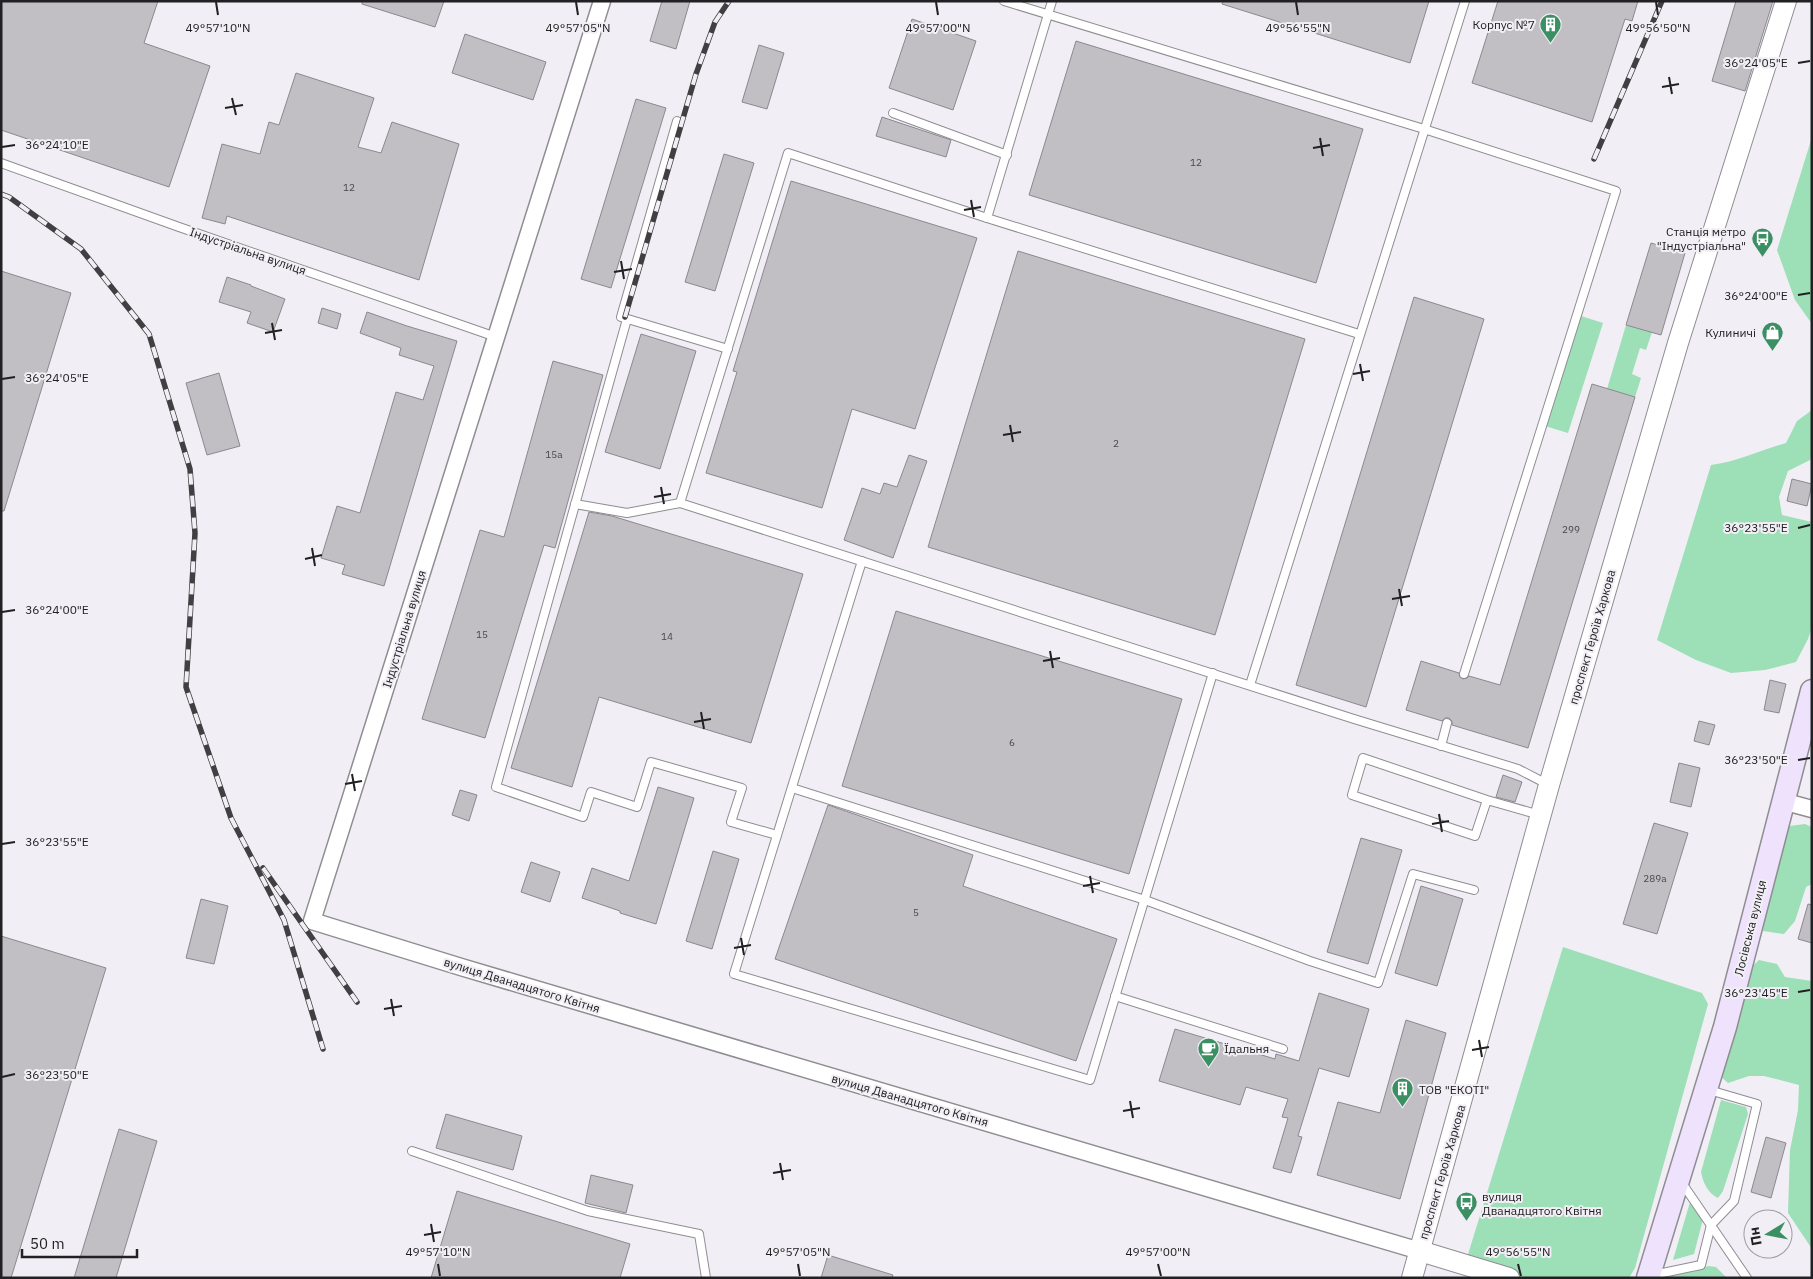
<svg xmlns="http://www.w3.org/2000/svg" width="1813" height="1279" viewBox="0 0 1813 1279" font-family="'IBM Plex Sans',sans-serif">
	<style>
		.green { fill: #9ddfb7 }
		.building { fill: #c1bec4; stroke: #8b898f }
		.lines { fill: none; stroke-linecap: round; stroke-linejoin: round }
		.service-casing { stroke: #8f8d92; stroke-width: 10 }
		.minor-casing { stroke: #8f8d92; stroke-width: 19 }
		.tertiary-casing { stroke: #8f8d92; stroke-width: 22 }
		.secondary-casing { stroke: #8f8d92; stroke-width: 25 }
		.service { stroke: #fff; stroke-width: 8 }
		.minor { stroke: #fff; stroke-width: 16 }
		.tertiary { stroke: #fff; stroke-width: 20 }
		.secondary { stroke: #eee2fd; stroke-width: 22 }
		.rail-casing { stroke: #413f42; stroke-width: 5.5 }
		.rail { stroke: #f1eff5; stroke-width: 4; stroke-dasharray: 11; stroke-linecap: butt }
		.ticks { fill: none; stroke: #212022; stroke-width: 2 }
		.labels { text-anchor: middle; dominant-baseline: central; stroke-width: 4; stroke-linejoin: round; paint-order: stroke }
		.number-label { font-size: 10px; fill: #49484a }
		.poi-label { font-size: 12px; fill: #212022; stroke: #f1eff5; text-anchor: end }
		.street-label { font-size: 12px; fill: #212022; stroke: #f1eff5 }
		.ticks-label { font-size: 12px; text-anchor: middle; fill: #212022; stroke: #f1eff5; stroke-width: 4; stroke-linejoin: round; paint-order: stroke }
	</style>
	<rect width="100%" height="100%" fill="#f1eff5"/>
	<g class="green">
		<path d="M1812 137V324L1795 300 1777 250Z"/>
		<path d="M1581 316 1603 323 1568 433 1545 426Z"/>
		<path d="M1626 325 1652 332 1646 350 1640 348 1632 374 1641 378 1635 397 1607 389Z"/>
		<path d="M1812 410V453L1810 460 1788 471 1779 497 1782 515 1812 522V627L1808 639 1796 662 1765 670 1731 673 1696 660 1657 640 1711 465C1736 462 1761 450 1786 443L1797 421Z"/>
		<path d="M1805 824 1812 827V884L1806 887 1795 921 1784 934 1763 931 1774 849 1789 826Z"/>
		<path d="M1563 947 1702 993 1708 1004 1635 1268 1629 1278H1509L1465 1264Z"/>
		<path d="M1759 960 1777 964 1785 977 1812 981V1249L1788 1213 1790 1150 1798 1110 1799 1085 1764 1076H1749L1728 1083 1718 1074 1748 970Z"/>
		<path d="M1721 1100 1746 1107 1748 1114 1723 1191 1718 1198C1708 1193 1703 1183 1701 1172Z"/>
		<path d="M1690 1202 1703 1219 1694 1254 1673 1260Z"/>
		<path d="M1709 1266 1716 1267 1727 1278H1665V1276Z"/>
	</g>
	<g class="building">
		<path d="M1 1H158L144 43 210 66 169 187 1 130Z"/>
		<path d="M362 1H444L435 27 362 4Z"/>
		<path d="M662 1H690L676 49 650 41Z"/>
		<path d="M1223 1H1429L1410 63 1222 4Z"/>
		<path d="M1498 1H1638L1632 21 1625 19 1592 122 1472 83Z"/>
		<path d="M1736 1H1773L1745 91 1712 81Z"/>
		<path d="M912 19 976 41 953 110 889 88Z"/>
		<path d="M465 34 546 62 533 100 452 73Z"/>
		<path d="M1076 41 1363 129 1316 283 1029 195Z"/>
		<path d="M759 45 784 53 767 109 742 102Z"/>
		<path d="M296 73 374 98 358 147 381 153 392 122 459 144 419 280 227 216 225 224 202 218 222 144 260 154 269 122 279 125Z"/>
		<path d="M636 99 666 108 611 288 581 279Z"/>
		<path d="M882 117 951 140 946 157 876 136Z"/>
		<path d="M724 154 754 163 715 291 685 282Z"/>
		<path d="M791 181 977 238 915 429 852 409 822 508 706 473 737 372 733 371Z"/>
		<path d="M1651 243 1685 253 1661 335 1626 325Z"/>
		<path d="M1018 251 1305 339 1215 635 928 547Z"/>
		<path d="M1 271 71 293 4 511H1Z"/>
		<path d="M227 277 251 285V286L285 299 273 332 247 323 251 312 219 302Z"/>
		<path d="M1414 297 1484 319 1366 707 1296 685Z"/>
		<path d="M322 308 341 314 337 329 318 323Z"/>
		<path d="M367 312 407 326 457 341 384 586 342 574 345 565 321 558 337 506 360 513 396 392 423 400 434 366 399 355 401 348 360 333Z"/>
		<path d="M641 334 696 351 660 469 605 452Z"/>
		<path d="M553 361 603 375 555 548 544 545 485 738 422 719 480 530 504 537Z"/>
		<path d="M219 373 240 446 207 455 186 383Z"/>
		<path d="M1592 384 1635 397 1528 748 1452 725V721L1449 718H1445L1442 721 1406 710 1421 661 1459 673 1460 677 1463 679 1467 678 1469 676 1500 685Z"/>
		<path d="M909 455 927 461 893 558 844 540 862 488 880 494 884 483 897 487Z"/>
		<path d="M1792 479 1812 484 1807 506 1787 501Z"/>
		<path d="M589 512 612 516 803 574 751 743 599 697 572 787 511 768Z"/>
		<path d="M896 611 1182 699 1129 874 842 786Z"/>
		<path d="M1770 680 1786 684 1779 713 1764 710Z"/>
		<path d="M1699 721 1715 725 1709 745 1694 741Z"/>
		<path d="M1679 763 1700 768 1691 807 1670 802Z"/>
		<path d="M1503 775 1522 782 1515 802 1496 797Z"/>
		<path d="M658 787 694 798 656 924 620 913V911L582 898 592 868 629 881Z"/>
		<path d="M460 790 477 795 469 821 452 815Z"/>
		<path d="M828 805 973 855 963 886 1117 939 1076 1061 775 959Z"/>
		<path d="M1654 823 1688 833 1657 934 1623 924Z"/>
		<path d="M1361 838 1402 850 1368 964 1327 952Z"/>
		<path d="M713 851 739 859 712 949 686 941Z"/>
		<path d="M531 862 560 872 550 902 521 892Z"/>
		<path d="M1421 886 1463 899 1437 986 1395 973Z"/>
		<path d="M201 899 228 906 214 964 186 958Z"/>
		<path d="M1808 904 1812 905V943L1798 939Z"/>
		<path d="M1 936 106 968 11 1278H1Z"/>
		<path d="M1319 993 1369 1009 1349 1077 1319 1068 1298 1136 1302 1137 1291 1173 1273 1168 1288 1118 1282 1117 1288 1099 1246 1087 1240 1105 1159 1081 1175 1029 1275 1059 1276 1054 1299 1061Z"/>
		<path d="M1406 1020 1446 1033 1400 1199 1317 1175 1338 1102 1380 1113Z"/>
		<path d="M446 1114 522 1136 513 1170 436 1148Z"/>
		<path d="M119 1129 157 1141 116 1278H74Z"/>
		<path d="M1766 1137 1786 1143 1771 1198 1751 1192Z"/>
		<path d="M591 1175 633 1185 626 1213 585 1203Z"/>
		<path d="M457 1191 630 1244 620 1278H431Z"/>
		<path d="M828 1255 893 1275 892 1278H821Z"/>
	</g>
	<g class="lines">
		<defs>
			<g id="service">
				<path d="M1004 1 1424 129 1616 191 1464 674"/>
				<path d="M1052 1 987 218 788 153 680 503 1354 719 1518 769 1547 784"/>
				<path d="M893 113 1007 155"/>
				<path d="M677 121 621 317 728 349"/>
				<path d="M1 163 179 227 496 337"/>
				<path d="M987 218 1359 334"/>
				<path d="M627 319 496 787 583 817 591 792 637 807 651 762 742 788 731 822 777 835"/>
				<path d="M575 504 627 513 680 503"/>
				<path d="M862 561 734 974 1090 1080 1213 673"/>
				<path d="M1250 685 1465 1"/>
				<path d="M1441 746 1447 723"/>
				<path d="M792 788 1145 900 1310 961 1378 983 1413 874 1474 890"/>
				<path d="M1487 800 1475 836 1352 795 1363 758 1487 800 1540 815"/>
				<path d="M1115 996 1283 1049"/>
				<path d="M412 1151 588 1211 699 1234 706 1278"/>
				<path d="M1682 1183 1747 1278"/>
				<path d="M1653 1275 1701 1265 1711 1225 1734 1201 1757 1104 1709 1090"/>
			</g>
			<g id="minor">
				<path d="M602 1 312 921 461 967 1420 1251"/>
				<path d="M1782 801 1812 809"/>
			</g>
			<g id="tertiary">
				<path d="M1420 1251 1509 1278"/>
				<path d="M1412 1278 1549 785 1678 343 1786 1"/>
			</g>
			<path id="secondary" d="M1648 1278 1725 1027 1812 691"/>
		</defs>
		<use href="#service" class="service-casing"/>
		<use href="#minor" class="minor-casing"/>
		<use href="#tertiary" class="tertiary-casing"/>
		<use href="#secondary" class="secondary-casing"/>
		<use href="#service" class="service"/>
		<use href="#minor" class="minor"/>
		<use href="#tertiary" class="tertiary"/>
		<use href="#secondary" class="secondary"/>
		<defs>
			<g id="rail">
				<path d="M1594 159 1662 1"/>
				<path d="M1 194 9 197 81 249 149 334 190 469 195 533 186 687 231 818 284 920 323 1049"/>
				<path d="M625 317 696 74 715 22 729 1"/>
				<path d="M263 868 357 1002"/>
			</g>
		</defs>
		<use href="#rail" class="rail-casing"/>
		<use href="#rail" class="rail"/>
	</g>
	<path class="ticks" d="M216 2 218 15M576 2 578 15M936 2 938 15M1296 2 1298 15M1656 2 1658 15M1798 63 1810 61M1669 77 1672 94M1662 87 1679 84M232 98 236 115M225 108 243 105M1320 138 1323 156M2 147 15 145M1313 148 1330 145M971 200 974 217M964 210 981 207M621 261 624 279M614 272 632 269M1798 295 1810 293M272 323 275 340M265 333 282 330M1360 364 1363 381M1353 374 1370 371M2 379 15 377M1010 425 1013 442M1003 435 1021 432M661 487 664 504M654 497 671 494M1798 528 1810 525M312 548 315 566M305 559 322 555M1399 589 1402 606M1392 599 1410 596M2 612 15 610M1050 651 1053 668M1043 661 1060 658M701 712 704 729M694 722 711 719M1798 760 1810 758M352 774 355 791M345 784 362 781M1439 814 1442 832M1432 824 1449 821M2 844 15 842M1090 876 1093 893M1083 886 1100 883M741 938 744 955M734 948 751 945M1798 992 1810 990M391 999 394 1016M384 1009 402 1006M1479 1040 1482 1057M1472 1050 1489 1047M2 1077 15 1074M1130 1101 1133 1118M1123 1111 1140 1108M780 1163 783 1180M773 1173 791 1170M431 1224 434 1242M424 1235 441 1232M438 1264 440 1276M798 1264 800 1276M1158 1264 1161 1276M1518 1264 1521 1276"/>
	<defs>
		<symbol id="building-pin" viewBox="-11 -11 22 30"><path d="M0 17L-7.5 6A9.5 9.5 0 1 1 7.5 6Z" fill="#3b9063" stroke="#f1eff5"/><path d="M-4-6H4V6H1V3H-1V6H-4ZM-2.5-4.3h1.7v1.8h-1.7ZM.8-4.3h1.7v1.8H.8ZM-2.5-1h1.7V.8h-1.7ZM.8-1h1.7V.8H.8Z" fill="#fff"/></symbol>
		<symbol id="bus-pin" viewBox="-11 -11 22 30"><path d="M0 17L-7.5 6A9.5 9.5 0 1 1 7.5 6Z" fill="#3b9063" stroke="#f1eff5"/><path d="M-5-6H5V4H4V6H2V4H-2V6H-4V4H-5ZM-3.5-4V0h7V-4ZM-3.5 1.2v1.5H-2V1.2ZM2 1.2v1.5H3.5V1.2Z" fill="#fff"/></symbol>
		<symbol id="shop-pin" viewBox="-11 -11 22 30"><path d="M0 17L-7.5 6A9.5 9.5 0 1 1 7.5 6Z" fill="#3b9063" stroke="#f1eff5"/><path d="M-5-2.5h2.3a2.7 3.5 0 0 1 5.4 0H5L5.5 6h-11ZM-1.5-2.5h3a1.5 2.3 0 0 0-3 0Z" fill="#fff"/></symbol>
		<symbol id="cafe-pin" viewBox="-11 -11 22 30"><path d="M0 17L-7.5 6A9.5 9.5 0 1 1 7.5 6Z" fill="#3b9063" stroke="#f1eff5"/><path d="M-5.5-4.5H6V0H3Q3 3.5 0 3.5H-2.5Q-5.5 3.5-5.5 0ZM3-3.2v2h1.7v-2ZM-6 4.5H4V6H-6Z" fill="#fff"/></symbol>
	</defs>
	<g fill-rule="evenodd">
		<use href="#building-pin" x="1538" y="12" width="25" height="34"/>
		<use href="#bus-pin" x="1750" y="226" width="25" height="34"/>
		<use href="#shop-pin" x="1760" y="320" width="25" height="34"/>
		<use href="#cafe-pin" x="1196" y="1036" width="25" height="34"/>
		<use href="#building-pin" x="1390" y="1076" width="25" height="34"/>
		<use href="#bus-pin" x="1454" y="1190" width="25" height="34"/>
	</g>
	<g class="labels">
		<g class="number-label">
			<text x="1196" y="162">12</text>
			<text x="349" y="187">12</text>
			<text x="1116" y="443">2</text>
			<text x="554" y="454">15а</text>
			<text x="1571" y="529">299</text>
			<text x="482" y="634">15</text>
			<text x="667" y="636">14</text>
			<text x="1012" y="742">6</text>
			<text x="1655" y="878">289а</text>
			<text x="916" y="912">5</text>
		</g>
		<g class="poi-label">
			<text x="1535" y="24">Корпус №7</text>
			<text x="1746" y="231">Станція метро<tspan x="1746" dy="14">"Індустріальна"</tspan></text>
			<text x="1756" y="332">Кулиничі</text>
			<text x="1224" y="1048" text-anchor="start">Їдальня</text>
			<text x="1419" y="1089" text-anchor="start">ТОВ "ЕКОТI"</text>
			<text x="1482" y="1196" text-anchor="start">вулиця<tspan x="1482" dy="14">Дванадцятого Квітня</tspan></text>
		</g>
		<g class="street-label">
			<text transform="translate(248 251) rotate(19)">Індустріальна вулиця</text>
			<text transform="translate(404 629) rotate(-73)">Індустріальна вулиця</text>
			<text transform="translate(1592 637) rotate(-74)">проспект Героїв Харкова</text>
			<text transform="translate(1750 928) rotate(-76)">Лосівська вулиця</text>
			<text transform="translate(522 985) rotate(17)">вулиця Дванадцятого Квітня</text>
			<text transform="translate(910 1100) rotate(16)">вулиця Дванадцятого Квітня</text>
			<text transform="translate(1442 1172) rotate(-74)">проспект Героїв Харкова</text>
		</g>
	</g>
	<g class="ticks-label">
		<text x="1658" y="32">49°56'50"N</text>
		<text x="218" y="32">49°57'10"N</text>
		<text x="578" y="32">49°57'05"N</text>
		<text x="938" y="32">49°57'00"N</text>
		<text x="1298" y="32">49°56'55"N</text>
		<text x="1756" y="67">36°24'05"E</text>
		<text x="57" y="149">36°24'10"E</text>
		<text x="1756" y="300">36°24'00"E</text>
		<text x="57" y="382">36°24'05"E</text>
		<text x="1756" y="532">36°23'55"E</text>
		<text x="57" y="614">36°24'00"E</text>
		<text x="1756" y="764">36°23'50"E</text>
		<text x="57" y="846">36°23'55"E</text>
		<text x="1756" y="997">36°23'45"E</text>
		<text x="57" y="1079">36°23'50"E</text>
		<text x="438" y="1256">49°57'10"N</text>
		<text x="798" y="1256">49°57'05"N</text>
		<text x="1158" y="1256">49°57'00"N</text>
		<text x="1518" y="1256">49°56'55"N</text>
	</g>
	<rect width="1813" height="1279" fill="none" stroke="#212022" stroke-width="5"/>
	<g transform="translate(1768 1234) rotate(260)"><circle r="24" fill="#f1eff5" stroke="#9e9ca1"/>
	<path d="M0-4L9 19L0 12L-9 19Z" fill="#3b9063"/>
	<text y="-8" font-size="14" font-weight="bold" text-anchor="middle" fill="#212022">Пн</text>
	</g>
	<path d="M22 1249v8h115v-8" fill="none" stroke="#212022" stroke-width="2.5"/>
	<text x="30" y="1249" font-size="15" fill="#212022" stroke="#f1eff5" stroke-width="4" paint-order="stroke">50 m</text>
</svg>
